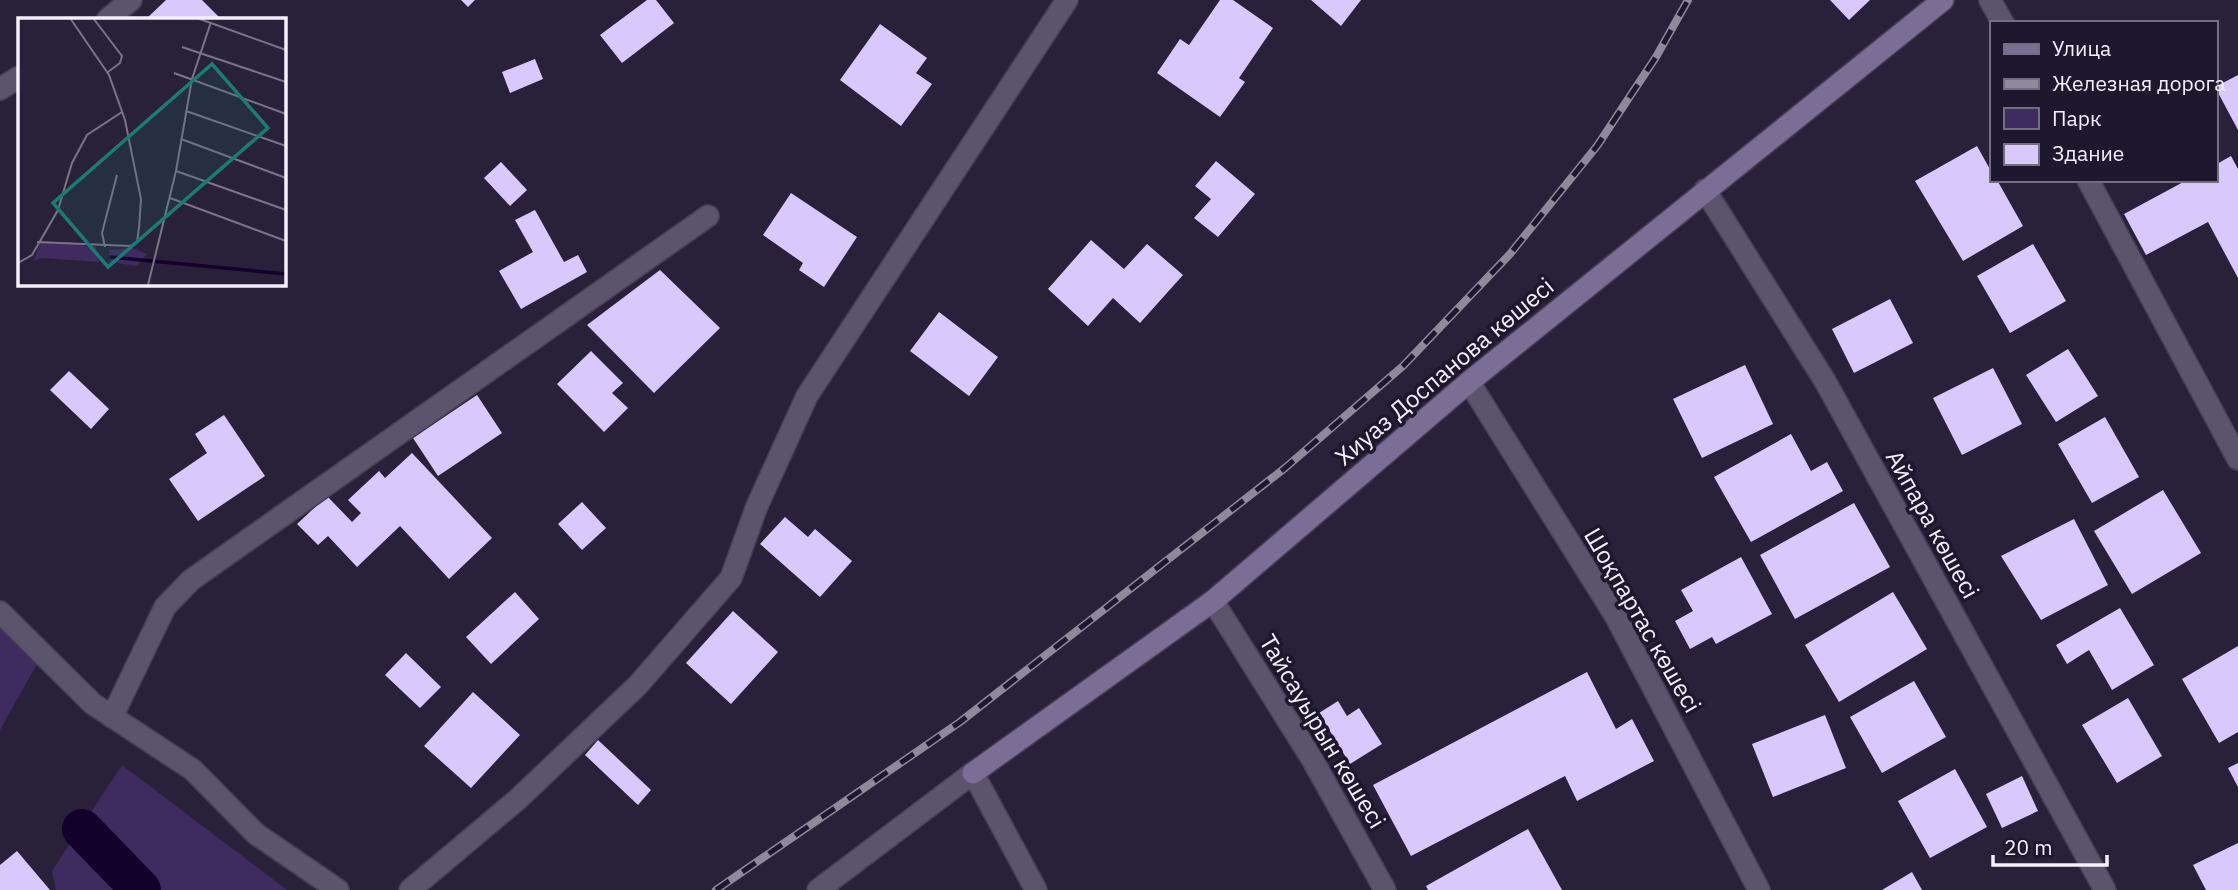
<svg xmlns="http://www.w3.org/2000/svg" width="2238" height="890" viewBox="0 0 2238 890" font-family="'IBM Plex Sans',sans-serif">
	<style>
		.green { fill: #3f2b5f }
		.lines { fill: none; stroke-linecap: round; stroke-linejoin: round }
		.canal { stroke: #13002b; stroke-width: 40 }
		.building { fill: #d9c8fc }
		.street-casing { stroke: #453e54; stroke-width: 24 }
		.secondary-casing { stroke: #453e54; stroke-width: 24 }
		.street { stroke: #5c546d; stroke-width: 21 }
		.secondary { stroke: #7b6e96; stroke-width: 21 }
		.rail-casing { stroke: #8f899c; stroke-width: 8 }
		.rail { stroke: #1f172e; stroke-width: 5; stroke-dasharray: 16; stroke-linecap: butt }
		.labels { text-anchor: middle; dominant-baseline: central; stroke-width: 7; stroke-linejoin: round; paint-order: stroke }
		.street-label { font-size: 24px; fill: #f4f0fd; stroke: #1f172e }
		.inset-river { fill: none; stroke: #13002b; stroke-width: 3.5 }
		.inset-road { fill: none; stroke: #7a7487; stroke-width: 2 }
		.view { fill: #1a7c75; fill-opacity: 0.15; stroke: #1a7c75; stroke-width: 3.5 }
		.inset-edge { fill: none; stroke: #f4f0fd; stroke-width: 3.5 }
	</style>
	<rect width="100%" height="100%" fill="#292139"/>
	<g class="green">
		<path d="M0 612 42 655 0 730Z"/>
		<path d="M122 765 287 890H56L52 871Z"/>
	</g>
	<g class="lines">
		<path class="canal" d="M82 829 141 890"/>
	</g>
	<g class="building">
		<path d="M166 0H202L221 19H146Z"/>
		<path d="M461 0H475L468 7Z"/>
		<path d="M647 0H656L674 23 622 63 600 35Z"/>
		<path d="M1220 0H1233L1273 28 1239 78 1245 82 1220 117 1157 73 1180 39 1189 45Z"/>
		<path d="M1311 0H1361L1341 26Z"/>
		<path d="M1830 0H1870L1849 20Z"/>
		<path d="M880 24 927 58 916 73 932 84 901 126 840 80Z"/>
		<path d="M535 59 543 79 510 93 502 72Z"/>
		<path d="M2238 75V130L2215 87Z"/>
		<path d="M1977 146 1991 171V180H1997L2023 226 1963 261 1915 181Z"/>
		<path d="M2231 156 2238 169V278L2208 222 2146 255 2124 214 2187 180H2215V165Z"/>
		<path d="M1216 161 1255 194 1218 237 1194 218 1211 199 1195 186Z"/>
		<path d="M501 162 527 190 510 206 484 178Z"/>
		<path d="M791 193 857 237 824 287 799 270 803 263 763 235Z"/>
		<path d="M535 210 564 262 578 255 587 272 521 309 499 271 533 252 515 220Z"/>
		<path d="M1091 240 1124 269 1147 244 1183 275 1140 323 1113 298 1088 326 1048 289Z"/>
		<path d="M2033 244 2066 301 2010 333 1977 276Z"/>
		<path d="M660 270 720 328 654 393 587 325Z"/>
		<path d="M1890 299 1913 343 1854 373 1832 329Z"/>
		<path d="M939 312 998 357 969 396 910 351Z"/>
		<path d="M2068 349 2098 396 2056 422 2026 375Z"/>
		<path d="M591 351 623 383 612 393 628 408 604 432 557 384Z"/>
		<path d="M1745 365 1773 424 1702 458 1673 399Z"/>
		<path d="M1993 368 2022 424 1962 455 1933 398Z"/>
		<path d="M69 371 109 409 91 429 50 390Z"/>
		<path d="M477 395 502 433 438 476 413 438Z"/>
		<path d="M224 415 265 476 198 521 169 479 207 453 195 434Z"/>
		<path d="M2105 417 2139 477 2092 503 2058 444Z"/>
		<path d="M1791 434 1811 471 1827 462 1843 491 1751 542 1714 477Z"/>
		<path d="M412 453 492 538 449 579 400 526 357 567 328 536 318 545 297 524 327 496 352 522 361 513 348 500 379 471 385 478Z"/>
		<path d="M2163 490 2201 553 2132 594 2094 531Z"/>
		<path d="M582 502 606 528 582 550 558 524Z"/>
		<path d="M1854 503 1890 567 1795 619 1760 555Z"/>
		<path d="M785 517 808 537 815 529 852 561 820 597 760 544Z"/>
		<path d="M2074 519 2108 585 2041 620 2001 556Z"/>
		<path d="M1741 557 1772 614 1716 644 1712 637 1690 649 1675 621 1693 611 1681 590Z"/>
		<path d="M515 592 539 619 491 664 466 637Z"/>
		<path d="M1893 592 1927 649 1839 702 1805 645Z"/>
		<path d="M2120 608 2154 665 2112 690 2089 650 2067 664 2056 645Z"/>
		<path d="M733 611 778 652 731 704 686 663Z"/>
		<path d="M2238 646V732L2219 743 2182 679Z"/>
		<path d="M406 653 441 687 420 708 385 675Z"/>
		<path d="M1587 672 1616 729 1632 719 1654 761 1577 801 1565 776 1411 856 1373 785Z"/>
		<path d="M1914 681 1946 737 1882 773 1850 717Z"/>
		<path d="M473 692 520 735 471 788 424 746Z"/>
		<path d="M2128 698 2162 756 2117 783 2082 725Z"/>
		<path d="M1338 701 1347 716 1359 708 1382 744 1350 764 1319 713Z"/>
		<path d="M1825 715 1846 768 1773 797 1752 744Z"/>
		<path d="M598 740 651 790 638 805 585 755Z"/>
		<path d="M2238 763V787L2228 768Z"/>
		<path d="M1955 769 1987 827 1930 858 1898 801Z"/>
		<path d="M2022 776 2038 811 2002 828 1986 794Z"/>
		<path d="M1528 829 1562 890H1428L1426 886Z"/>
		<path d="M2238 843V890H2206L2193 865Z"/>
		<path d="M17 851 50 890H0V865Z"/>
		<path d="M1912 872 1922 890H1882Z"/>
	</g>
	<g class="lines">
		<defs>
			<g id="street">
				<path d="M1990 0 2003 23"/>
				<path d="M108 19 131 0"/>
				<path d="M0 89 19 77"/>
				<path d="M2088 180 2238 459"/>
				<path d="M1705 190 1825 381 2105 890"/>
				<path d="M1469 382 1616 617 1759 890"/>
				<path d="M1213 601 1312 759 1385 890"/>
				<path d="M0 612 93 704 193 770 256 834 338 890"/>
				<path d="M112 717 165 607 191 580 708 216"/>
				<path d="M410 890 517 800 638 685 731 578 757 506 807 396 1067 0"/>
				<path d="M818 890 973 773 1036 890"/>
			</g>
			<path id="secondary" d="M973 773 1213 601 1469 382 1943 0"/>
		</defs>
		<use href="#street" class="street-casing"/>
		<use href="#secondary" class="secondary-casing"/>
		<use href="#street" class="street"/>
		<use href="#secondary" class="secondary"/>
		<defs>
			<path id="rail" d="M716 890 960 722 1285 468 1403 366 1510 254 1597 146 1656 57 1688 0"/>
		</defs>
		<use href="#rail" class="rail-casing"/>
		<use href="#rail" class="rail"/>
	</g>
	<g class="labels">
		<g class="street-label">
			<text transform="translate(1444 371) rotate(-40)">Хиуаз Доспанова көшесі</text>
			<text transform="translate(1933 524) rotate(61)">Айпара көшесі</text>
			<text transform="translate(1643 620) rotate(60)">Шоқпартас көшесі</text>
			<text transform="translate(1323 731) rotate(59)">Тайсауырын көшесі</text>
		</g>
	</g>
	<g transform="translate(18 18)">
		<rect width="268" height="268" fill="#292139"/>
		<path d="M28 223 78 229 81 244 24 240 16 243 22 224ZM115 230 129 236 119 248 92 244 91 232Z" fill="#3f2b5f"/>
		<path class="inset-river" d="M92 239 268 256"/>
		<path class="inset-road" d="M75 0 104 38 102 45 90 54M179 0 268 32M164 29 268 64M156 55 268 96M168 93 268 128M163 121 268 160M158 153 268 192M152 180 268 223M19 224 112 228 119 224 121 210 123 181 107 102 91 57 52 0M87 229 84 215 99 157M0 245 14 237 40 192 54 145 69 117 104 94M130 267 158 153 174 61 193 4"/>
		<path class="view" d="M194 46 250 110 90 249 35 185Z"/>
		<rect width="268" height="268" class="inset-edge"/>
	</g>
	<rect x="1990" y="21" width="228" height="161" fill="#1f172e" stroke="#746e81" stroke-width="2"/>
	<rect x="2004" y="44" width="35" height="10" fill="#7b6e96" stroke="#746e81" stroke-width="2"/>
	<text x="2052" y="56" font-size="21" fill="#f4f0fd">Улица</text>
	<rect x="2004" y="79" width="35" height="10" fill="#8f899c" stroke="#746e81" stroke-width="2"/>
	<text x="2052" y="91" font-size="21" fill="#f4f0fd">Железная дорога</text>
	<rect x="2004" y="108" width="35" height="21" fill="#3f2b5f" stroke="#746e81" stroke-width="2"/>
	<text x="2052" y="126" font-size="21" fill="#f4f0fd">Парк</text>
	<rect x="2004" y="144" width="35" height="21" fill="#d9c8fc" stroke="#746e81" stroke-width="2"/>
	<text x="2052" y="161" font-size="21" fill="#f4f0fd">Здание</text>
	<path d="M1993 855v10h114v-10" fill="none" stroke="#f4f0fd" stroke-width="3.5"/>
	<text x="2004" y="855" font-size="21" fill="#f4f0fd" stroke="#1f172e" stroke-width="5" paint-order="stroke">20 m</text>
</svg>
